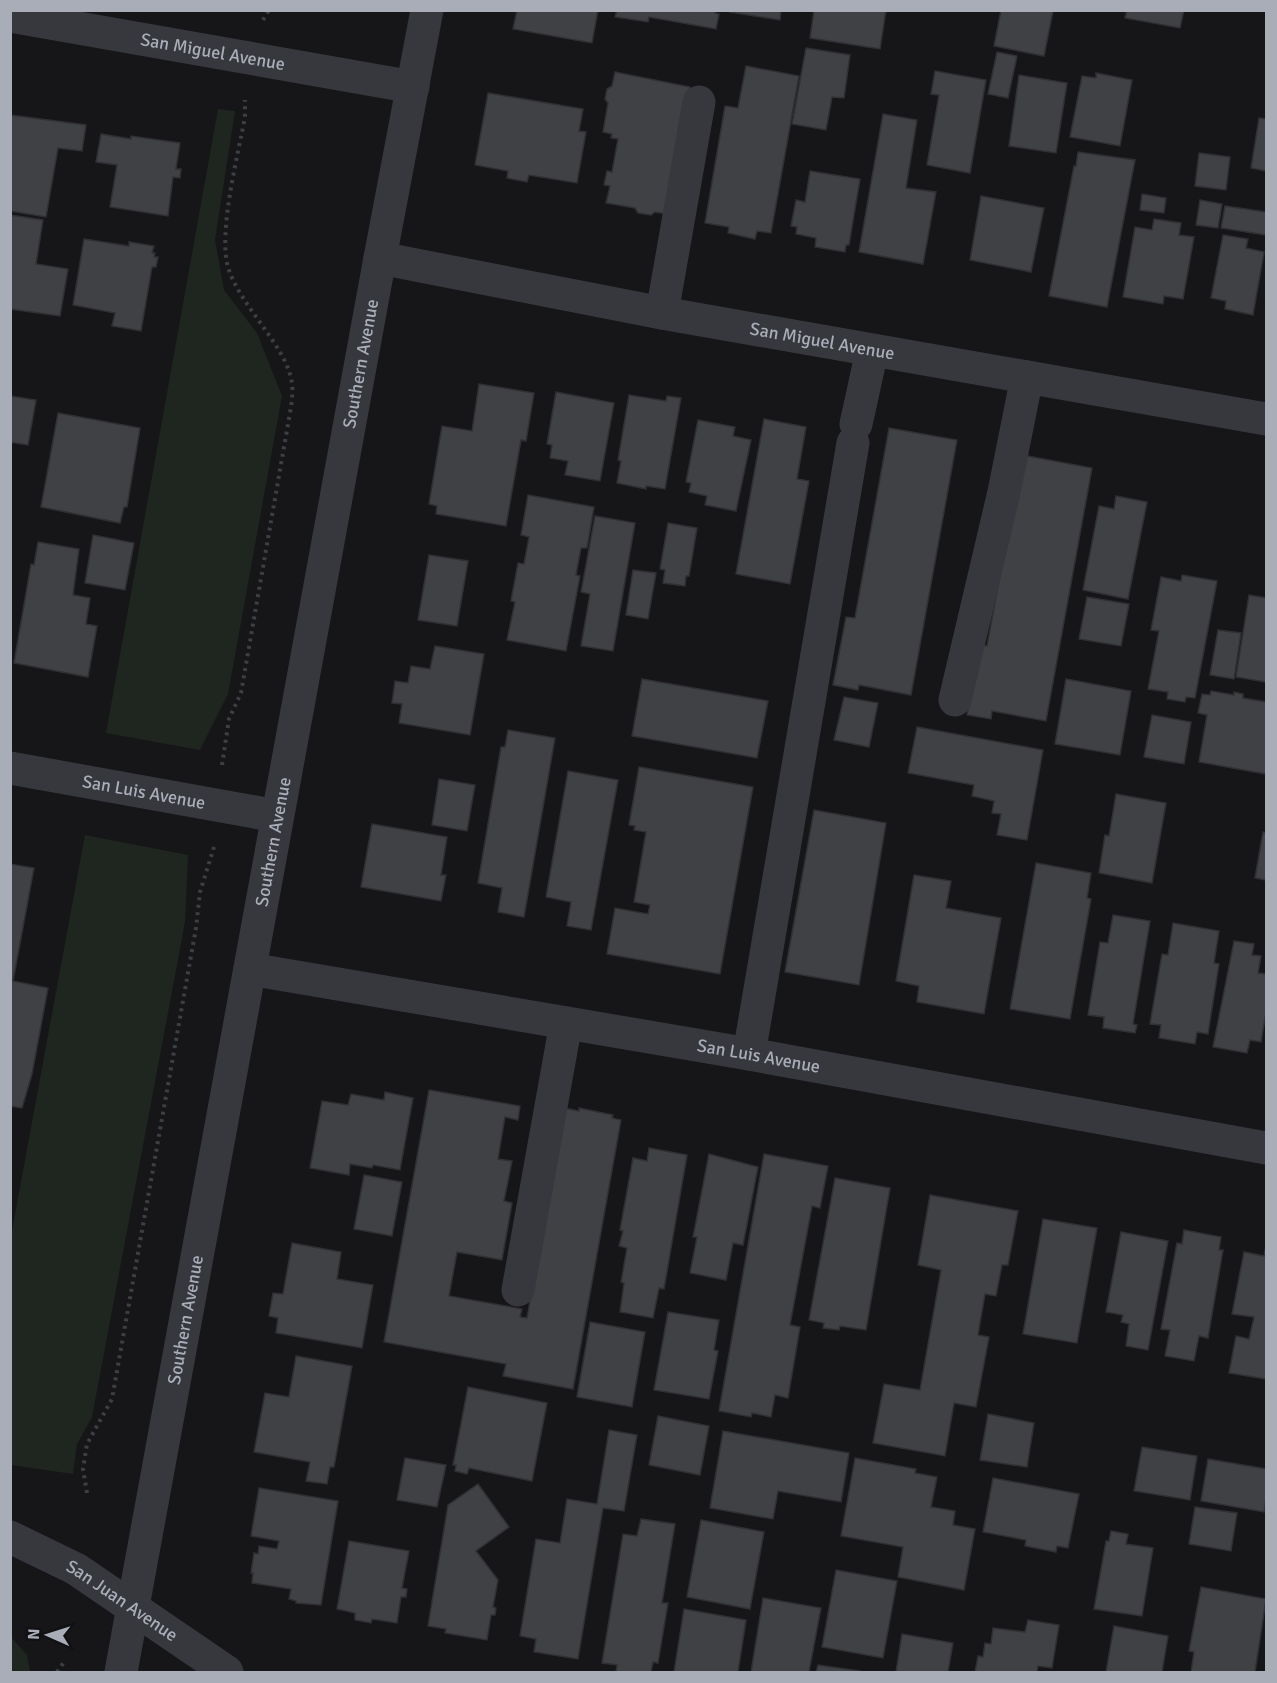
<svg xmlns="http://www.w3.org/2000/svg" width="1277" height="1683" viewBox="0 0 1277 1683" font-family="Signika,sans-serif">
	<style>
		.green { fill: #1e261f }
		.building { fill: #404145; stroke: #303034; stroke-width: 1.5 }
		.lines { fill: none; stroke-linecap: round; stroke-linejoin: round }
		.path { stroke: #3d3f44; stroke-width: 4; stroke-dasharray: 3 4.5; stroke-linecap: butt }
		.minor { stroke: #37383d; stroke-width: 33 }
		.labels { text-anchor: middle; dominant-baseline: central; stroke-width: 4.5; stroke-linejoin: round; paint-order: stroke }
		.street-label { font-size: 18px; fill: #a8adb8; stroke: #111113 }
	</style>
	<rect width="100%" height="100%" fill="#161618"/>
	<g class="green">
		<path d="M218 109 235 111 215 240 224 290 257 333 282 396 228 694 200 750 106 733Z"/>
		<path d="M85 835 188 855 185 922 92 1417 77 1444 73 1474 11 1465V1236Z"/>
		<path d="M10 1636 27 1655 30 1672H11Z"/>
	</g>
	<g class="building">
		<path d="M517 10H598L592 43 513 29Z"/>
		<path d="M617 10H715V13L719 14 716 29 649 17 648 22 615 17Z"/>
		<path d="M730 10H781L780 20 730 12Z"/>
		<path d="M814 10H886L880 49 810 38Z"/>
		<path d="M1001 10 1053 11 1044 56 994 46Z"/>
		<path d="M1127 10H1184L1180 28 1125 18Z"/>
		<path d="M806 48 850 55 844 98 832 97 826 130 792 124Z"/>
		<path d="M997 52 1017 56 1008 98 988 94Z"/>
		<path d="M746 66 799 76 771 233 757 231 755 239 728 233 729 227 705 223 725 106 738 108Z"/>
		<path d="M935 71 986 80 970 173 927 165 939 95 931 94Z"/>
		<path d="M615 72 690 87 667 214 655 212 651 215 638 213 635 208 606 203 610 186 604 185 607 171 612 172 618 139 611 138 612 134 603 132 608 103 605 99 607 89 612 86Z"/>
		<path d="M1096 73 1132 80 1120 146 1070 137 1082 76 1096 78Z"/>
		<path d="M1019 75 1067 83 1056 153 1009 146Z"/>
		<path d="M488 93 583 109 579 131 586 132 577 183 529 175 527 182 507 178 508 171 475 165Z"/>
		<path d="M883 114 917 120 906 188 936 192 923 264 859 252Z"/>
		<path d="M10 115 86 125 82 151 58 148 46 217 10 211Z"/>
		<path d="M1259 118 1266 119V171L1251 168Z"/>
		<path d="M101 134 131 139V136L180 143 176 169H181L180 178 173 177 168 216 110 207 117 165 96 162Z"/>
		<path d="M1078 152 1135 160 1107 307 1049 296 1074 166H1076Z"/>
		<path d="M1199 153 1230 157 1226 190 1195 186Z"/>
		<path d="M810 171 860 179 849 245H846L845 252 815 247 816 238 796 234 797 227 791 226 796 200 805 202Z"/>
		<path d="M1142 194 1166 198 1164 213 1140 210Z"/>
		<path d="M981 196 1044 208 1031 272 970 260Z"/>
		<path d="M1200 200 1222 204 1218 228 1196 225Z"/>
		<path d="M1225 206 1266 212V235L1221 228Z"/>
		<path d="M10 215 43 220 36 264 68 269 60 316 10 309Z"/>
		<path d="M1154 219 1181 223 1179 235 1194 237 1183 299 1164 296 1163 304 1123 297 1135 227 1152 230Z"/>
		<path d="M1223 235 1248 239 1246 248 1264 252 1253 315 1225 309 1226 301 1211 298Z"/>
		<path d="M84 239 129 246V242L154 246 152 253H155L154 257H158L156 267H152L141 331 112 326 115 313 73 305Z"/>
		<path d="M479 384 534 393 526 441 521 440 506 526 436 514 437 506 429 504 442 426 472 431Z"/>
		<path d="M556 392 614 403 600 481 565 475 568 461 550 458 552 445 547 444Z"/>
		<path d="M629 395 666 401 667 396 681 398 665 489 646 486V489L617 483 621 461 618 460Z"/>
		<path d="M10 396 36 400 28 445 10 442Z"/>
		<path d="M58 413 140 428 127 507H124L120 523 41 507Z"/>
		<path d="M764 419 806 427 797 479 809 481 790 584 736 574Z"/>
		<path d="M698 420 735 427 733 436 751 440 736 511 705 505 707 496 689 492 691 483 686 482Z"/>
		<path d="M889 428 957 440 911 695 859 685 858 690 833 685 846 617 855 618Z"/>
		<path d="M1022 455 1092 468 1046 721 992 711 991 719 967 715 980 644 987 646Z"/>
		<path d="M528 495 594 507 587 548H581L576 575 580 576 566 651 507 640 515 602 511 601 518 563 524 564 529 537 521 535Z"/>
		<path d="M1116 496 1147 502 1128 599 1083 590 1099 506 1114 509Z"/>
		<path d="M595 516 635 523 613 651 581 646 590 594 581 592Z"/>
		<path d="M668 523 697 528 689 576H686L685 586 663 583 665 570 660 569Z"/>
		<path d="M93 535 134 543 125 590 85 583Z"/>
		<path d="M38 542 79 549 73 595 90 598 86 624 97 626 88 677 14 663 31 564 34 565Z"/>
		<path d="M429 555 468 561 457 626 418 620Z"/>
		<path d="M633 570 656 573 648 619 626 615Z"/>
		<path d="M1182 575 1217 581 1195 698 1186 697 1185 702 1167 699 1168 692 1148 689 1159 631 1151 630 1161 577 1181 581Z"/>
		<path d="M1249 595 1266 598V682L1236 677Z"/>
		<path d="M1087 597 1129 604 1121 646 1079 639Z"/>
		<path d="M1218 630 1241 633 1234 679 1210 675Z"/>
		<path d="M435 646 484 654 470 735 399 723 402 704 392 703 395 681 408 683 411 666 430 669Z"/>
		<path d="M642 679 768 701 757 758 632 736Z"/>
		<path d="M1066 679 1131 691 1120 755 1055 744Z"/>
		<path d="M1211 691 1234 695V692L1243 694V698L1266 702V774L1199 762 1207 715 1198 713 1202 694 1210 695Z"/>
		<path d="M844 697 878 703 869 747 834 740Z"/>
		<path d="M1152 715 1191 722 1184 764 1144 757Z"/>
		<path d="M917 727 1043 750 1027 840 997 835 1001 814 992 813 994 801 972 796 974 785 908 773Z"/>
		<path d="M508 730 555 738 524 917 498 912 502 888 478 883 501 747H505Z"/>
		<path d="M639 767 753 787 720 974 607 954 615 908 648 914 650 905 634 902 646 832 634 830 635 826 629 825Z"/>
		<path d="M568 771 618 780 591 930 567 926 571 902 546 897Z"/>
		<path d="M439 779 475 785 467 831 432 825Z"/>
		<path d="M1116 794 1166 803 1152 883 1099 873 1105 835 1109 836Z"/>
		<path d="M814 810 886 823 859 985 785 972Z"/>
		<path d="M372 824 447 837 441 875H446L441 901 361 887Z"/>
		<path d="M1263 832 1266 833V880L1255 878Z"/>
		<path d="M1036 863 1091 873 1087 898 1091 899 1070 1019 1010 1009Z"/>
		<path d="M10 864 34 868 13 981 48 988 32 1074 22 1108 10 1106Z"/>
		<path d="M914 875 951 881 946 908 1001 918 984 1014 917 1002 919 986 896 981Z"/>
		<path d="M1113 915 1150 921 1133 1024 1137 1025 1135 1033 1103 1028 1104 1017 1088 1015 1100 942 1108 943Z"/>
		<path d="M1173 923 1219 931 1214 963 1219 964 1208 1034 1197 1032 1195 1044 1159 1038 1161 1025 1150 1024 1162 954 1168 955Z"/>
		<path d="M1234 941 1254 944 1252 955 1261 956 1258 973 1266 974V1012L1261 1042 1250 1040 1247 1053 1213 1047Z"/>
		<path d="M429 1090 520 1106 518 1120 505 1117 498 1159 512 1161 504 1201 512 1203 502 1260 457 1252 449 1296 522 1309 520 1317 527 1318 564 1108 579 1111V1108L613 1115 612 1118 621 1120 573 1389 503 1376 506 1364 384 1342Z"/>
		<path d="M385 1092 413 1098 400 1170 373 1165 372 1168 350 1164 349 1175 310 1168 322 1101 348 1105 351 1094 384 1100Z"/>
		<path d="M649 1148 687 1155 664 1289 659 1288 653 1318 620 1312 624 1283 621 1282 627 1248 619 1246 623 1231 620 1230 633 1158 647 1161Z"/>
		<path d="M709 1154 758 1167 743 1245 733 1243 726 1280 690 1273 697 1237H693Z"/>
		<path d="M764 1154 828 1166 820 1208 812 1206 790 1325 800 1327 788 1398 775 1395 771 1417 752 1413 751 1417 719 1411Z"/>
		<path d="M364 1175 402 1182 392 1236 354 1229Z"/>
		<path d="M835 1178 890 1188 866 1330 840 1326 839 1330 823 1328 824 1323 809 1320Z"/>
		<path d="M930 1195 1018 1211 1008 1265H1002L996 1296 985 1294 978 1335 989 1337 976 1407 954 1403 945 1456 873 1443 884 1384 920 1390 941 1270 918 1265Z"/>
		<path d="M1043 1219 1097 1228 1077 1343 1023 1334Z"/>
		<path d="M1184 1230 1221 1237 1219 1250H1223L1208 1338 1199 1336 1194 1361 1165 1356 1170 1330 1161 1329 1177 1243 1182 1244Z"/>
		<path d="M1121 1232 1168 1241 1148 1350 1126 1346 1129 1324 1121 1322 1123 1315 1106 1312Z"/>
		<path d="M292 1243 341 1252 337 1279 373 1285 362 1348 276 1333 278 1318 269 1316 273 1293 283 1294Z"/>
		<path d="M1266 1246V1379L1229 1373 1236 1336 1249 1339 1254 1317 1232 1314 1244 1252 1264 1256Z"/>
		<path d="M668 1312 719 1320 714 1350 718 1351 709 1399 654 1390Z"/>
		<path d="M590 1322 645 1332 632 1407 577 1397Z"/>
		<path d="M296 1356 352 1366 334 1467H330L327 1484 306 1481 310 1462 254 1452 265 1393 289 1397Z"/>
		<path d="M468 1387 547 1403 532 1481 469 1468 467 1474 455 1471 456 1465H453Z"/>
		<path d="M988 1414 1034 1423 1027 1467 980 1460Z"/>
		<path d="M658 1416 709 1426 700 1475 649 1465Z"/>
		<path d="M609 1430 637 1435 624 1511 603 1508 578 1659 534 1652 536 1639 520 1636 536 1539 560 1543 567 1499 597 1504Z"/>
		<path d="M723 1431 849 1453 841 1502 778 1491 773 1519 710 1508Z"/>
		<path d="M1142 1447 1197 1456 1190 1500 1134 1491Z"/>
		<path d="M405 1458 446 1465 437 1507 397 1500Z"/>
		<path d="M855 1458 916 1469 915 1473 937 1477 931 1507 955 1511 953 1525 975 1529 964 1590 898 1577 903 1547 841 1536Z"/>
		<path d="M1208 1459 1266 1469V1499L1264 1512 1201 1501Z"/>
		<path d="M993 1478 1079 1494 1068 1548 1057 1546 1056 1552 1025 1546 1026 1540 983 1532Z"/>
		<path d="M478 1484 509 1527 476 1551 498 1580 493 1607 496 1608 495 1615H491L487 1640 445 1633 446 1629 428 1626 448 1505Z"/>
		<path d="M259 1488 338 1501 321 1605 296 1603V1601L289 1599 291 1589 252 1583 253 1573H251L254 1553 258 1554 259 1546 277 1549 279 1541 251 1536Z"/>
		<path d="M1195 1507 1237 1513 1231 1551 1189 1544Z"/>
		<path d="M641 1519 675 1524 662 1603H668L658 1663 653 1662 651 1672H616L617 1665 602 1663 623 1534 637 1536Z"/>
		<path d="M701 1520 764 1532 750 1609 687 1597Z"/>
		<path d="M1111 1531 1128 1534 1126 1544 1153 1548 1142 1616 1094 1609 1106 1541H1109Z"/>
		<path d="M349 1541 409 1551 402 1588 407 1589 406 1597H401L397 1623 372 1619 371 1623 355 1620V1613L337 1609Z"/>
		<path d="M836 1570 897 1581 883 1658 822 1647Z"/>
		<path d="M1201 1587 1266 1599 1255 1672H1191L1194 1652 1189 1651Z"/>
		<path d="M763 1598 821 1608 809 1672H751Z"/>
		<path d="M684 1609 746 1620 738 1672H674Z"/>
		<path d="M1028 1620 1059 1625 1052 1668 1038 1666 1037 1672H975L978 1656 983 1657 985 1643 991 1644 993 1628 1025 1632Z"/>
		<path d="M1114 1626 1168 1636 1162 1672H1106Z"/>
		<path d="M902 1634 953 1643 948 1672H896Z"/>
		<path d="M818 1665 860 1671 859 1672H816Z"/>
	</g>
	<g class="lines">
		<g class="path">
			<path d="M263 20 269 10"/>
			<path d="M222 765 229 719 241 693 291 407C292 399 293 391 292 384 288 347 240 307 228 267 218 232 238 155 245 117V100"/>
			<path d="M87 1493 83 1469 87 1444 112 1399 196 928 200 892 214 847"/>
			<path d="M57 1672 64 1662"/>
		</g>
		<g class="minor">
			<path id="s1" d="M10 16 413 87"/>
			<path id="s2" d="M380 258 662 313 1266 419"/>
			<path d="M662 313 699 102"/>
			<path d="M856 424 872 351"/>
			<path d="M955 700 1004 492 1027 377"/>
			<path id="s3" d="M10 768 277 816"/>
			<path id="s4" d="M250 969 749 1054 1266 1148"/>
			<path d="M749 1054 853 443"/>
			<path d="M518 1290 566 1023"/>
			<path id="s5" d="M10 1537 76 1569 227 1672"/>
			<path id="s6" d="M121 1672 380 258 427 10"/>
		</g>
	</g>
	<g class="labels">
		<g class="street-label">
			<text stroke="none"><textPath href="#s1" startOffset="206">San Miguel Avenue</textPath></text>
			<text stroke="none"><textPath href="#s2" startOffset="450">San Miguel Avenue</textPath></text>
			<text stroke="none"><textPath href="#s6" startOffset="1330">Southern Avenue</textPath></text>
			<text stroke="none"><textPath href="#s3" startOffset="136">San Luis Avenue</textPath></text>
			<text stroke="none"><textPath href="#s6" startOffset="844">Southern Avenue</textPath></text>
			<text stroke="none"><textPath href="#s4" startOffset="516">San Luis Avenue</textPath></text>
			<text stroke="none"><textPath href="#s6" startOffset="358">Southern Avenue</textPath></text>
			<text stroke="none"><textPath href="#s5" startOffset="129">San Juan Avenue</textPath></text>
		</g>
	</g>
	<rect width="1277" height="1683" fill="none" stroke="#a8adb8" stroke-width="24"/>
	<g transform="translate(48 1635) rotate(273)" stroke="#111113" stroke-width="4.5" paint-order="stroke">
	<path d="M0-4.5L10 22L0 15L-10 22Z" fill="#a8adb8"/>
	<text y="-9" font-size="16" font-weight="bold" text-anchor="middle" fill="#a8adb8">N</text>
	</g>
</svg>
